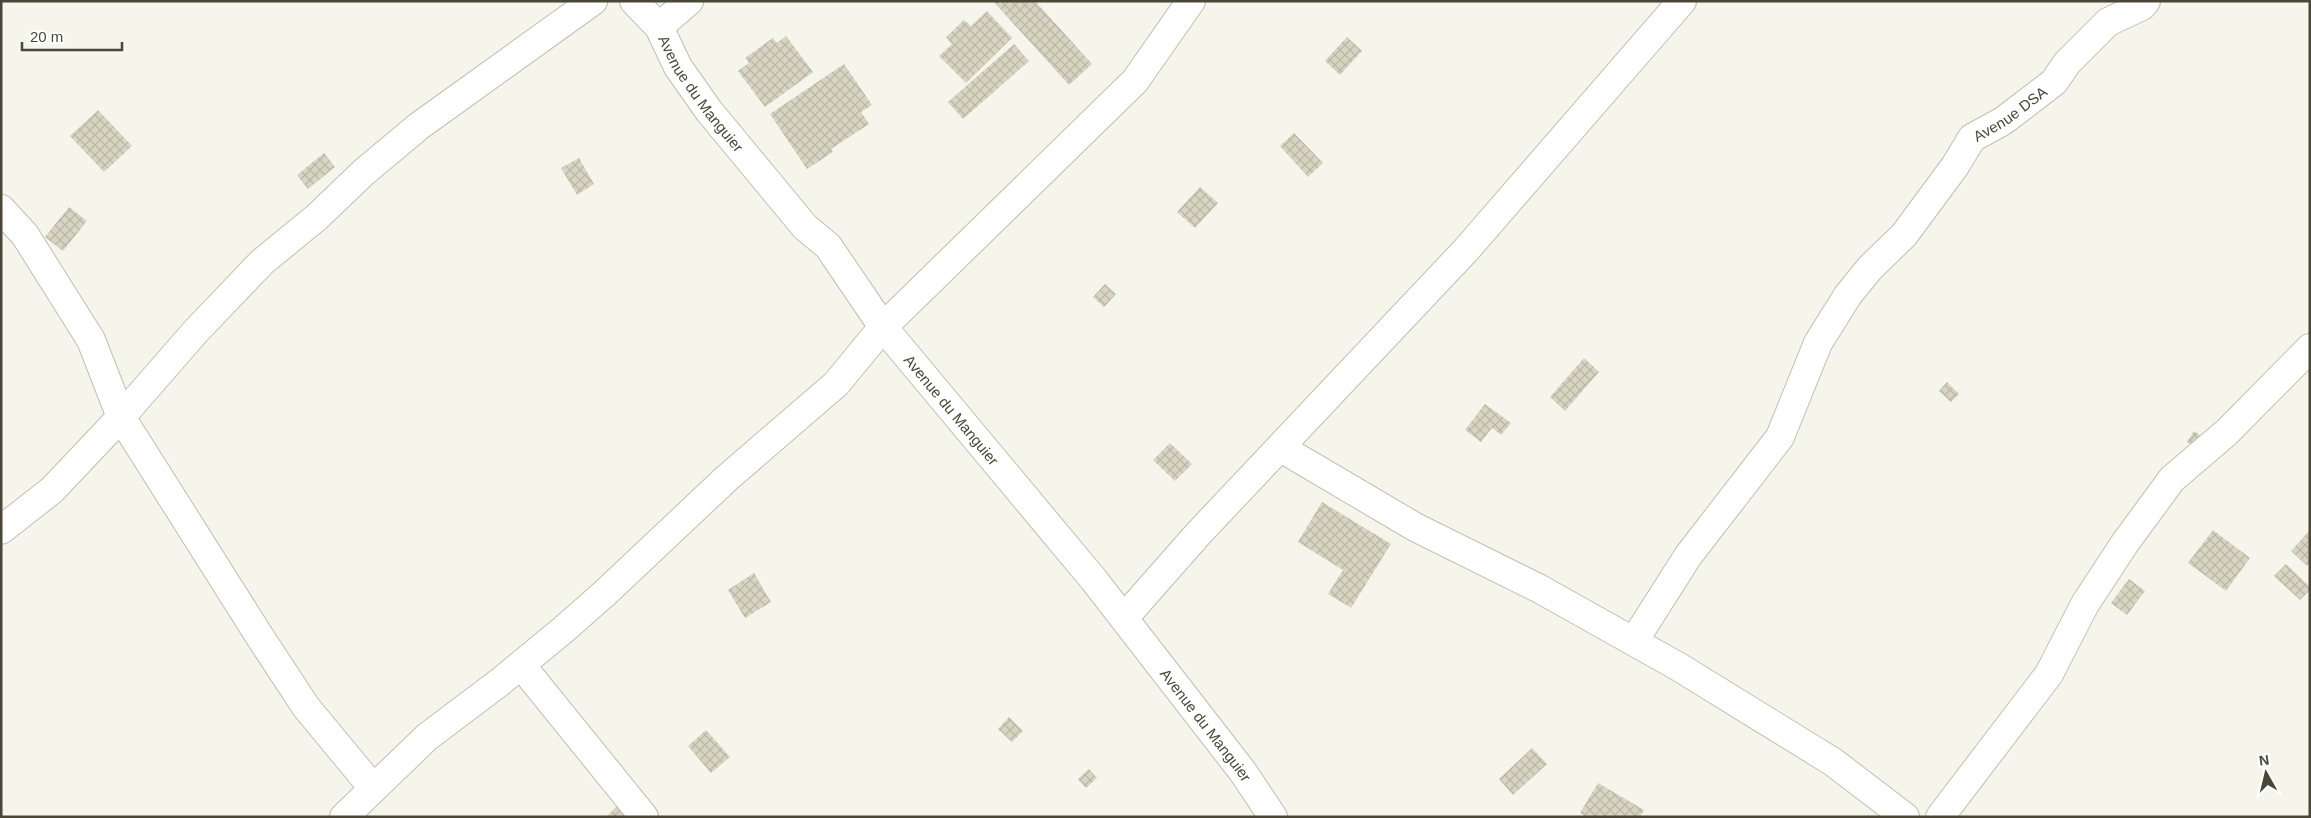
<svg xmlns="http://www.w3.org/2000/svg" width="2311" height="818" viewBox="0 0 2311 818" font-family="Helvetica,sans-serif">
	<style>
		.building { fill: url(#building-cross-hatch) }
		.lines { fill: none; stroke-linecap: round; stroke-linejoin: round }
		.minor-casing { stroke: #c1bfae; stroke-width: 30 }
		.minor { stroke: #fff; stroke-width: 28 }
		.labels { text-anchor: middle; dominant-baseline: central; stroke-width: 4.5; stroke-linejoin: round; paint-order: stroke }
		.street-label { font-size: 15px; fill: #4a4739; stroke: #fff }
	</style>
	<defs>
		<pattern id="building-cross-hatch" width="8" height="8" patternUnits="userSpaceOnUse" patternTransform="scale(1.25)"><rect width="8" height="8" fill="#d7d4c1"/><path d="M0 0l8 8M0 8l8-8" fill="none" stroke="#bab7a7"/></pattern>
	</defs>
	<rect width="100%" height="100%" fill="#f5f5ec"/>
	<g class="building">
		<path d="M993 1H1035L1092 64 1069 85Z"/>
		<path d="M987 11 1012 38 966 83 939 56 952 44 946 37 964 20 971 26Z"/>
		<path d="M786 36 813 72 765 107 738 71 749 63 745 58 773 38 777 43Z"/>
		<path d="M1347 37 1362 51 1340 75 1325 61Z"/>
		<path d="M1014 44 1029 61 963 119 948 102Z"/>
		<path d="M844 64 872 105 861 112 869 124 831 149 833 152 807 169 770 114Z"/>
		<path d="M98 110 132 146 104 172 70 136Z"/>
		<path d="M1294 133 1323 163 1308 177 1280 146Z"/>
		<path d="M324 153 335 167 308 189 297 175Z"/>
		<path d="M579 158 594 184 577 195 561 168Z"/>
		<path d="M1200 187 1218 203 1195 228 1177 212Z"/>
		<path d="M69 207 87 221 63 251 45 237Z"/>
		<path d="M1105 284 1116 294 1104 307 1093 297Z"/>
		<path d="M1584 358 1599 372 1565 411 1550 397Z"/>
		<path d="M1947 382 1959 394 1951 402 1939 391Z"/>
		<path d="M1485 404 1511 423 1501 435 1492 428 1481 442 1465 430Z"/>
		<path d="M2194 431 2201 436 2194 447 2187 442Z"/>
		<path d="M1170 443 1192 464 1175 481 1153 460Z"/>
		<path d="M1322 502 1391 544 1351 608 1328 594 1343 570 1298 542Z"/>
		<path d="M2213 530 2250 558 2226 591 2188 563Z"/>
		<path d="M2310 530V564L2307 566 2291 551Z"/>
		<path d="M2286 564 2310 587V590L2300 600 2274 576Z"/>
		<path d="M754 573 771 602 745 618 728 590Z"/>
		<path d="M2129 579 2145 591 2127 615 2111 603Z"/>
		<path d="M1009 717 1023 731 1012 742 998 729Z"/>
		<path d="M706 730 730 757 711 773 688 746Z"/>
		<path d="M1532 748 1547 764 1513 795 1499 779Z"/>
		<path d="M1089 769 1097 778 1086 788 1078 779Z"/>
		<path d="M1598 783 1644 810 1640 817H1586L1580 813Z"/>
		<path d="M620 803 633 817H606Z"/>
	</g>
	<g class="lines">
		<defs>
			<g id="minor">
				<path id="s1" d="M634 1 659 27 678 67 709 111 805 227 828 246 883 327 1094 580 1243 772 1273 817"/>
				<path d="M659 27 689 1"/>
				<path d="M1 209 25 235 91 340 121 417 260 637 306 707 373 788"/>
				<path d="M1281 448 1415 527 1540 589 1679 667 1833 762 1905 817"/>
				<path d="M1 530 52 490 121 417 196 331 262 262 317 217 364 172 419 126 593 1"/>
				<path d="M1124 618 1198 534 1466 250 1682 1"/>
				<path id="s2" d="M1634 641 1688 556 1780 437 1818 343 1848 295 1870 268 1904 235 1955 166 1972 138 2003 121 2054 82 2067 63 2108 22 2142 6 2146 1"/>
				<path d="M521 665 644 817"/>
				<path d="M344 817 427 737 500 682 563 630 605 593 727 478 836 384 883 327 1135 81 1191 1"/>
				<path d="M1940 817 2049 674 2085 604 2125 543 2172 479 2227 432 2310 348"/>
			</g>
		</defs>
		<use href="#minor" class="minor-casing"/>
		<use href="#minor" class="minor"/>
	</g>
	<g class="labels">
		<g class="street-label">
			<text stroke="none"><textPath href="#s1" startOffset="115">Avenue du Manguier</textPath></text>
			<text stroke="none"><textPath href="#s2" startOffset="655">Avenue DSA</textPath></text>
			<text stroke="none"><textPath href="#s1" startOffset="520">Avenue du Manguier</textPath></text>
			<text stroke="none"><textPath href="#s1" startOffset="925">Avenue du Manguier</textPath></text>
		</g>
	</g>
	<rect width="2311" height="818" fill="none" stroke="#4a4739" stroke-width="5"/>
	<g transform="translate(2266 773) rotate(352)" stroke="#ffffff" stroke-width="4" paint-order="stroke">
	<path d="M0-4L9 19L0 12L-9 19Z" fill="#4a4739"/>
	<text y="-8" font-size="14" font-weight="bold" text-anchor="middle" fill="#4a4739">N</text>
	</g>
	<path d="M22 42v8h100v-8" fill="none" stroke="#4a4739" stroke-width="2.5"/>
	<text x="30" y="42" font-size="15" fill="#4a4739" stroke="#ffffff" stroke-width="4" paint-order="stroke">20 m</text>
</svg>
